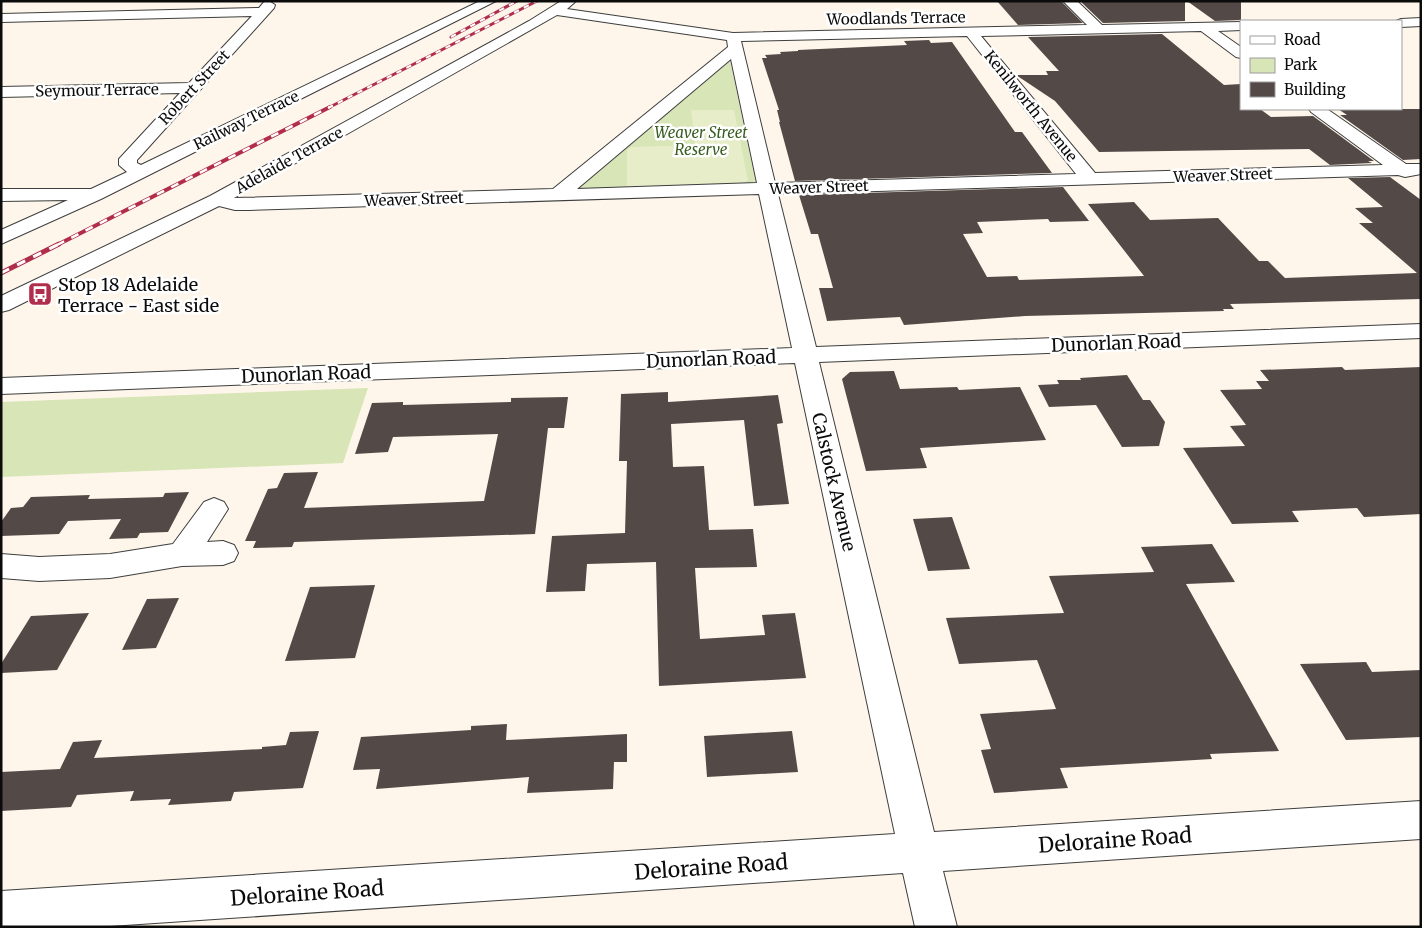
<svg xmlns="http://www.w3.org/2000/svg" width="1422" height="928" viewBox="0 0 1422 928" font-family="Merriweather,serif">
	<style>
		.green { fill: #d7e5b7 }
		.pitch { fill: #e7edc8 }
		.building { fill: #534a48 }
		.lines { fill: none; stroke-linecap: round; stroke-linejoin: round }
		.street-casing { stroke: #3e3e3e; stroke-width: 2 }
		.street { fill: #fff; fill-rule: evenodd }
		.rail-far2-casing { stroke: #b02e4c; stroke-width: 3 }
		.rail-far1-casing { stroke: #b02e4c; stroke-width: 4 }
		.rail-casing { stroke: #b02e4c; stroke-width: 5 }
		.rail-far2 { stroke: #fff; stroke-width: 2; stroke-dasharray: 5.5; stroke-linecap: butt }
		.rail-far1 { stroke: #fff; stroke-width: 2.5; stroke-dasharray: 8; stroke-linecap: butt }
		.rail { stroke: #fff; stroke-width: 3; stroke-dasharray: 9; stroke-linecap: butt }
		.labels { text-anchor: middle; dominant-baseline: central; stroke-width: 5; stroke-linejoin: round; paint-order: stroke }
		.far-street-label { font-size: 15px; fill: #0b0b0b; stroke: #fff }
		.far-park-label { font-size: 15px; font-style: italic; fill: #385d21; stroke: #fff }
		.poi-label { font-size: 18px; fill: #0b0b0b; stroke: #fff; text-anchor: start }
		.street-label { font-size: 18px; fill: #0b0b0b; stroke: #fff }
		.near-street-label { font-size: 21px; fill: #0b0b0b; stroke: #fff }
	</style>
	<rect width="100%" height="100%" fill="#fef6ea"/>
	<g class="green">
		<path d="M730 60 756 184 572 189Z"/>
		<path d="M368 388 343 463 1 477V402Z"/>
	</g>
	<path class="pitch" d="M691 110H734L748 180 743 184 627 187V150L631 147 695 145Z"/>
	<g class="building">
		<path d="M997 1H1061L1083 23 1018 25Z"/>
		<path d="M1080 1H1185V21L1103 23Z"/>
		<path d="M1187 1H1241V20L1215 21Z"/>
		<path d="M1162 34 1224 85 1241 84V109H1260L1271 117 1313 116 1374 161H1368L1372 163 1330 165 1309 149 1099 152 1055 101 1016 75H1048L1046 71H1059L1028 37Z"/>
		<path d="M929 40 931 43 952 42 1015 132H1022L1052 173 795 181 779 122H780L777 110H779L762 58H767L765 55 781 54 780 52 798 51V50L907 45 904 41Z"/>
		<path d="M1338 109H1421V159L1403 160 1340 115H1347Z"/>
		<path d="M1390 177 1421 200V299L1230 304 1234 309H1223L1224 311 1025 316 904 325 900 317 827 321 819 288H833L818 234H811L799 195 1063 187 1089 221 1050 222 1048 219 977 222 983 233 963 234 987 277 1017 276 1019 280 1144 276 1088 204 1134 202 1150 220 1218 218 1259 261H1268L1285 278 1417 273 1359 223H1373L1355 208 1383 207 1348 178Z"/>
		<path d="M1342 367 1345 370 1421 367V514L1364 517 1357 508 1292 511 1299 522 1232 524 1183 448 1245 446 1230 426 1246 425 1220 390 1262 389 1256 381H1269L1260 370Z"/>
		<path d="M894 371 900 389 957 387 959 390 1020 387 1046 440 920 448 927 468 866 471 842 379 850 372Z"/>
		<path d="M1127 375 1143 400H1150L1165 422 1159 446 1122 447 1096 405 1049 407 1038 385 1059 384 1057 380H1081L1080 378Z"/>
		<path d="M668 392V402L778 395 783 423 777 424 789 504 754 506 744 420 671 424 673 467 704 466 709 530 753 529 757 567 695 568 700 639 765 635 762 615 795 613 806 678 659 686 656 562 587 564 585 591 546 592 552 536 625 533 627 461H619L621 394Z"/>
		<path d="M568 397 564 428H548L535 534 294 542 292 547 253 548 256 541H245L268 489 277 488 284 473 318 472 304 508 484 501 498 434 393 437 388 452 355 454 372 403 403 402V405L511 402V398Z"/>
		<path d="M189 492 168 532 140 533 137 538 109 539 121 519 68 521 59 534 1 536V522L11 508 23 507 31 497 90 495 88 499 163 497 165 493Z"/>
		<path d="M952 517 970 569 928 571 913 519Z"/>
		<path d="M1212 544 1235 582 1186 584 1279 751 1210 754 1212 759 1060 768 1068 788 994 793 981 750 991 749 980 714 1056 709 1037 660 959 664 946 618 1064 613 1049 576 1154 572 1141 547Z"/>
		<path d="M375 585 355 658 285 661 310 587Z"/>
		<path d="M179 598 156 648 122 650 147 599Z"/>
		<path d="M89 613 57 670 1 673V664L31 616Z"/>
		<path d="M1366 662 1372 672 1421 670V737L1346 740 1300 664Z"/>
		<path d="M507 724 506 740 627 734V762H614L613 789 527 793 529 777 376 789 380 769 353 770 361 737 471 730V726Z"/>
		<path d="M319 731 303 788 234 792 231 801 168 805 171 799 130 801 134 791 77 795 71 807 1 811V772L60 769 73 742 102 740 94 758 262 749V747L286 745 290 732Z"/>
		<path d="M792 731 798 772 707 777 704 736Z"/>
	</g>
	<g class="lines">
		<defs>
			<g id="street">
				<path d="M269 1 275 5 274 8 137 160V163L141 165 480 1H496L101 199 1 244V230L68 200 1 201V189H91L127 172 119 165V159L180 93 1 97V87L189 83 252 16 1 22V14L259 8 264 2Z"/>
				<path d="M561 1 575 2 567 9 733 33 1087 25 1063 1H1077L1102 25 1241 22V30L1218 31 1241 47V58L1236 57 1201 31 981 36 1095 173 1383 165 1311 112 1309 109H1327L1406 164H1421V174L1405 177 1398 175 778 194 816 347 1421 324V338L819 362 934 832 1421 801V839L943 871 957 927H915L903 873 95 927H1V891L895 834 795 363 1 394V378L792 348 759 194 249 210H235L219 206 9 310 1 312V296L210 196 529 21ZM557 15 727 40 728 47 553 189 234 198ZM967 36 1076 174 775 183 741 41ZM731 59 757 183 577 189Z"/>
				<path d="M1421 18V26L1401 27V21H1396L1401 19Z"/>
				<path d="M214 498 224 502 228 509 207 542 223 541 234 545 238 553 234 561 223 565 182 566 110 578 39 581 1 578V554L39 557 110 554 173 544 204 502Z"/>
			</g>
		</defs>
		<use href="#street" class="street-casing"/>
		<use href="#street" class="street"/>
		<defs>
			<g id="rail-far2">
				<path d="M451 37 517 1"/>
				<path d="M328 108 537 1"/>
			</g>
			<path id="rail-far1" d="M57 245 330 107"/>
			<path id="rail" d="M1 273 59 244"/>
		</defs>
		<use href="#rail-far2" class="rail-far2-casing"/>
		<use href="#rail-far1" class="rail-far1-casing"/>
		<use href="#rail" class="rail-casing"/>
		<use href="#rail-far2" class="rail-far2"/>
		<use href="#rail-far1" class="rail-far1"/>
		<use href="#rail" class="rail"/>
	</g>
	<defs>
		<symbol id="bus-square" viewBox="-11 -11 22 22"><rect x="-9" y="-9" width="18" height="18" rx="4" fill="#b02e4c" stroke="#fff"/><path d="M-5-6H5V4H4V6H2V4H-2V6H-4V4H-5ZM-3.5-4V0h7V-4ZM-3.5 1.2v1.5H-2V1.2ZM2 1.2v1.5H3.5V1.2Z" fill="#fff"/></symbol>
	</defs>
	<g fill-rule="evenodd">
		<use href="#bus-square" x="26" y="280" width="28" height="28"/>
	</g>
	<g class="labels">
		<g class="far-street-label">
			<text transform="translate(896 18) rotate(-1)">Woodlands Terrace</text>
			<text transform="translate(194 87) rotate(-47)">Robert Street</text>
			<text transform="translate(97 90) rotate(-1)">Seymour Terrace</text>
			<text transform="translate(1031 106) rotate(51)">Kenilworth Avenue</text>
			<text transform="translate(246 120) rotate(-26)">Railway Terrace</text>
			<text transform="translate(289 160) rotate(-29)">Adelaide Terrace</text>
			<text transform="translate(1223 175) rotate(-2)">Weaver Street</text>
			<text transform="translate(819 187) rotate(-2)">Weaver Street</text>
			<text transform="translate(414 199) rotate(-2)">Weaver Street</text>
		</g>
		<g class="far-park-label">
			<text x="701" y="132">Weaver Street<tspan x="701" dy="17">Reserve</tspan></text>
		</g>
		<g class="poi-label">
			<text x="58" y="284">Stop 18 Adelaide<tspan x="58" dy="21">Terrace - East side</tspan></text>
		</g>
		<g class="street-label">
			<text transform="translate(1116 343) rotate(-2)">Dunorlan Road</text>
			<text transform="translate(711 359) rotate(-2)">Dunorlan Road</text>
			<text transform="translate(306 374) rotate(-2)">Dunorlan Road</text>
			<text transform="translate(834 482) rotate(77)">Calstock Avenue</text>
		</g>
		<g class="near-street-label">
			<text transform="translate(1115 840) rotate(-4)">Deloraine Road</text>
			<text transform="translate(711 867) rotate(-4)">Deloraine Road</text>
			<text transform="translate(307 893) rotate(-4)">Deloraine Road</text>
		</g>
	</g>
	<rect width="1422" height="928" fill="none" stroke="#0b0b0b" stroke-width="5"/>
	<rect x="1240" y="20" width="162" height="90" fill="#ffffff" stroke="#9d9d9d"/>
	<rect x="1250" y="36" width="25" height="8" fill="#ffffff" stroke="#9d9d9d"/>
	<text x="1284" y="45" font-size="15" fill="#0b0b0b">Road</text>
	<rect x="1250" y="58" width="25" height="15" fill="#d7e5b7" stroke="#9d9d9d"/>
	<text x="1284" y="70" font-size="15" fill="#0b0b0b">Park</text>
	<rect x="1250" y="82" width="25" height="15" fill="#534a48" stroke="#9d9d9d"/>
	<text x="1284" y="95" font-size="15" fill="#0b0b0b">Building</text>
</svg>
